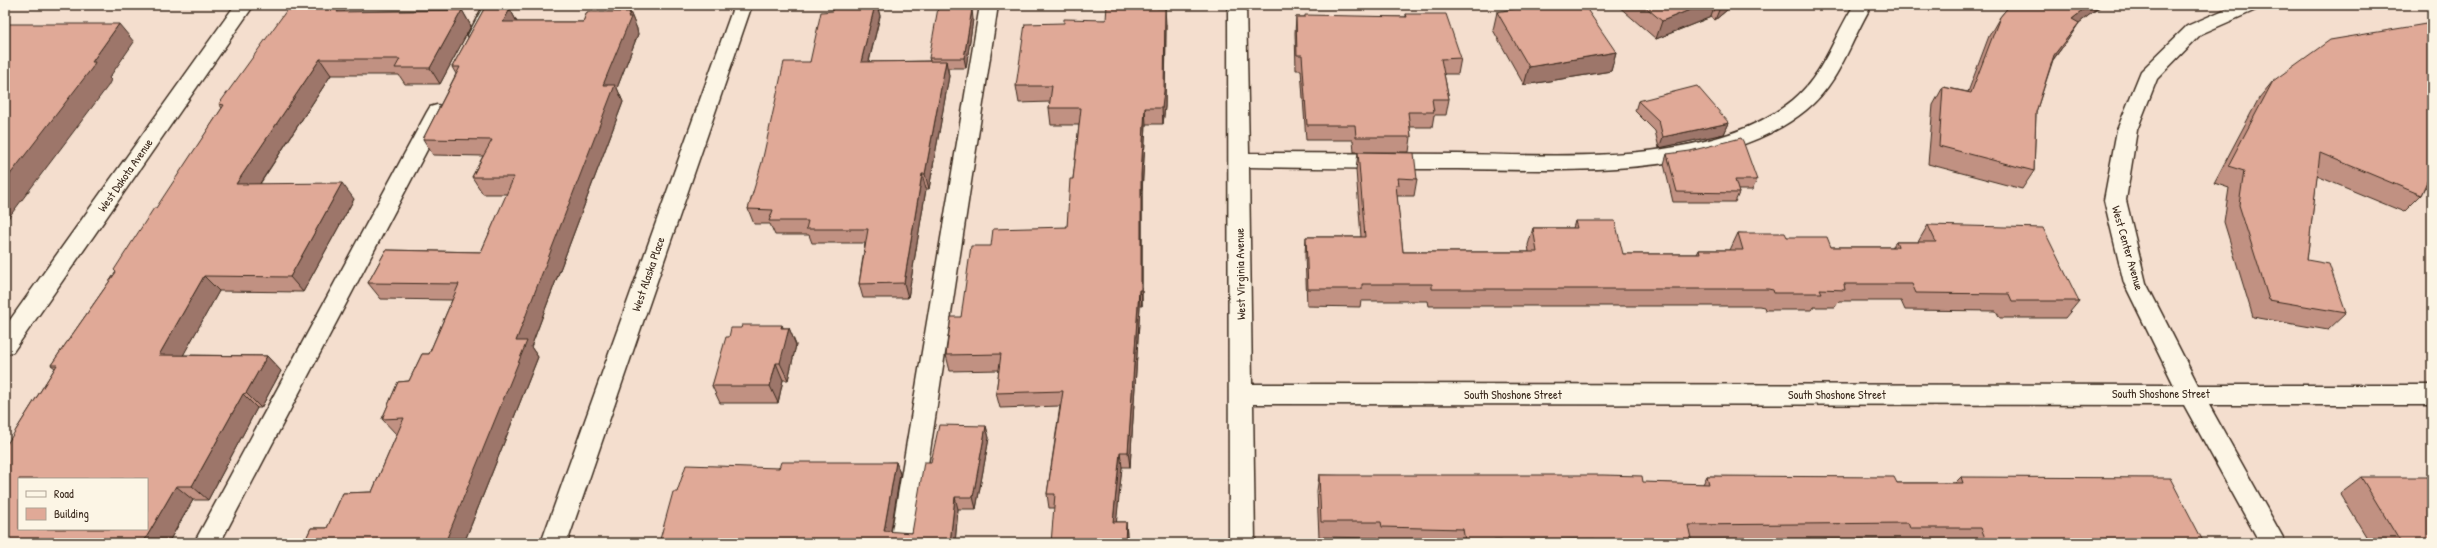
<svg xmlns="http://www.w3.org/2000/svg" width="2437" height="548" viewBox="0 0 2437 548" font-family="'Patrick Hand',sans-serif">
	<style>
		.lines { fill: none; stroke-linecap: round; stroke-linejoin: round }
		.minor-casing { stroke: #3b2a1e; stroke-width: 3 }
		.minor { fill: #fcf5e5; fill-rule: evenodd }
		.wall { fill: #c19182; stroke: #3b2a1e }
		.shaded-wall { fill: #9d766a; stroke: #3b2a1e }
		.building { fill: #e0a997; stroke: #3b2a1e; fill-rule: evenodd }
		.labels { text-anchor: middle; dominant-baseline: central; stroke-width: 3; stroke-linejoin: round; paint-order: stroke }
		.street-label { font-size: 12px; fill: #3b2a1e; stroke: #fcf5e5 }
	</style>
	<rect width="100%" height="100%" fill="#f4dece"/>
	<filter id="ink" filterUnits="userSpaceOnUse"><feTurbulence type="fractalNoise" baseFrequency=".025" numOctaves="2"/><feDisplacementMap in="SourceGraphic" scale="8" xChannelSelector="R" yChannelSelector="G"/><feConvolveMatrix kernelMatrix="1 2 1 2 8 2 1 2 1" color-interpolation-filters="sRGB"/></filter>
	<g filter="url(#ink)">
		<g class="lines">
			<defs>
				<g id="minor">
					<path d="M235 5H254L13 352 5 354V327Z"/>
					<path d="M484 5H502L484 39 477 41 470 39 468 35Z"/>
					<path d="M734 5H752L567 543H541Z"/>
					<path d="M980 5H998L916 543H890Z"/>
					<path d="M1228 5H1246L1249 153C1318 153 1387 154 1457 154 1557 155 1711 167 1793 100 1824 74 1833 38 1854 5H1872C1850 41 1840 83 1806 110 1720 180 1563 170 1458 169 1388 169 1319 168 1249 167L1252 384 2174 385 2124 283 2104 200 2117 130 2141 71 2187 26 2235 5H2260L2258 9 2201 34 2157 79 2137 130 2126 200 2146 283 2198 385H2432V405H2209L2286 543H2260L2184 405 1253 404 1255 543H1229Z"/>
					<path d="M437 105 444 107 447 112 220 543H194L427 112 430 107Z"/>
				</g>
			</defs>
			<use href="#minor" class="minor-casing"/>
			<use href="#minor" class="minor"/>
		</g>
		<g class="wall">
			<path d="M834 5H877L880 16 869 62 930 61 929 58 973 19 966 68H948L949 76 929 189H926L908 298H863L859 284 865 243H812L809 235H775L770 224H754L748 209 810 62 833 11Z"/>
			<path d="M1617 5H1733L1715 20 1711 17 1656 39Z"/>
			<path d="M2010 5H2102L2079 23 2067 41 2053 60 2036 112 2034 171 2022 189 1928 164 1933 105 1943 87 1968 92 1989 36 2000 17Z"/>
			<path d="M1157 8 1166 25 1165 107 1163 124H1146L1142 192V306H1140L1130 467H1122L1116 522H1126L1127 536 1054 508H1049L1047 494 1060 406 1000 408 996 393 999 370 950 371 946 355 961 317 991 246 1067 227 1073 179 1079 125H1051L1049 108 1050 102 1019 103 1016 86 1064 23 1106 20Z"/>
			<path d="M484 9H510L517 22H583L587 12H630L637 29V30L638 34 617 88 623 102 531 347 538 357 464 543H304L311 528H327L343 493 372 492 397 434H396L382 419 398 382 409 381 422 354H429L452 300 381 299 368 283 386 250 481 252 507 194H483L472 177 483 156 433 155 423 139 456 74 452 67Z"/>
			<path d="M462 10 471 26 440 84H405L399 75H331L260 184 354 199 303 292 219 291 183 355 267 356 281 371 261 408H257L208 500H193L168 543H5L16 430 55 368 51 365 116 272 222 108 219 104 345 12Z"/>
			<path d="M1497 12 1616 52 1611 71 1524 85 1493 30Z"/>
			<path d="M1406 14 1461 58 1458 74H1444L1449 99 1446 115H1434L1432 127H1410L1411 137 1409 152H1354L1353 140H1306L1301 70H1296L1295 33 1296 17H1406Z"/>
			<path d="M2432 23V190L2425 187 2421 195 2404 212 2317 176 2307 260 2346 313 2328 330 2253 317 2224 222 2229 188 2214 183 2259 98 2273 81Z"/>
			<path d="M1638 101 1729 123 1724 134 1659 148 1655 131 1635 111Z"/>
			<path d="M1358 152 1417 179 1414 196H1397L1403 252H1529L1528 245 1533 228H1573L1575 221 1623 254H1697L1699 250H1730L1738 233 1787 237 1831 247H1892L1896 242H1918L1928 225 2079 301 2065 318H2000L1996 311 1905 310 1901 301H1839L1835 307H1814L1812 310H1765L1764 307 1759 306H1429L1428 301H1361L1360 307 1307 306 1305 254 1306 237H1361L1356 170Z"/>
			<path d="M1667 154 1757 180 1752 190H1738L1739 193 1735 202H1673L1664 164Z"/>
			<path d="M783 328H789L796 345 788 380H783L778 403H720L712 386 729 337Z"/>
			<path d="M986 426 989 438 976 509H958L955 543H659L677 492 779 468 896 462 900 474 890 532 912 533 931 462Z"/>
			<path d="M1319 475 1703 484 1707 476 1897 483H1955L1961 477 2204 543H1897L1895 539 1691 540 1692 543H1403L1379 542 1378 538 1319 537 1317 491Z"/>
			<path d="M2361 477 2432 543H2370L2340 493Z"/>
		</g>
		<g class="shaded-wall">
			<path d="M875 5H877L880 16 865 77 861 62Z"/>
			<path d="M1702 5H1715L1711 17 1656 39 1662 21Z"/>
			<path d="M1721 5H1733L1715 20Z"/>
			<path d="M2090 5H2102L2079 23 2067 41 2043 73 2072 19Z"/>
			<path d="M341 6 352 22 337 12Z"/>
			<path d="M1165 8 1166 25 1165 107 1163 124 1162 108Z"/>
			<path d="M510 9 519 26 503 22Z"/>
			<path d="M972 9 973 19 966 68 964 58Z"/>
			<path d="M462 10 471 26 440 84 430 68Z"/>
			<path d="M630 12 637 29V30L638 34 617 88 623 102 531 347 538 357 464 543H445L516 341 603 85Z"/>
			<path d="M119 24 134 42 109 78 111 80 108 86 6 221 9 224 5 230V181L92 62Z"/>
			<path d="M1616 52 1611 71 1524 85 1529 67Z"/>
			<path d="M320 59 331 75 249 200 236 184Z"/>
			<path d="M946 61 949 76 929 189 925 174Z"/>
			<path d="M1145 108 1146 124 1142 192V306L1141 290V175Z"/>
			<path d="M1729 123 1724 134 1659 148 1663 137Z"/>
			<path d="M922 174 926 189 908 298 904 283Z"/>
			<path d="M342 183 354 199 303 292 290 277Z"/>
			<path d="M204 276 219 291 175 370 159 355Z"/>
			<path d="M1139 290 1140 306 1130 467 1128 452Z"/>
			<path d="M782 325 787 336 789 328 796 345 788 380 780 363 781 328Z"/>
			<path d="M267 356 281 371 261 408 246 393Z"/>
			<path d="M776 363 783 380 778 403 770 386Z"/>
			<path d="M243 394 257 408 208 500 192 486Z"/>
			<path d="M986 426 989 438 976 509 973 497Z"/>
			<path d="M1120 452 1122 467 1115 536 1113 522Z"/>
			<path d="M896 462 900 474 889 543 884 531Z"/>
			<path d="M176 486 193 500 168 543H143Z"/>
			<path d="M955 497 958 509 955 543H950Z"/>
			<path d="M1126 522 1127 536V543H1125Z"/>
		</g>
		<g class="building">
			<path d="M834 5H875L861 62 946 61 925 174H922L904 283 859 284 868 229H806L808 221H769L773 210 748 209 762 162 784 62H810L821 12 833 11Z"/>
			<path d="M1107 5H1157V8H1165L1164 91 1162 108H1145L1141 175V290H1139L1128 452H1120L1113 522H1126L1125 543H1051L1055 494H1047L1063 391 996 393 1001 354 946 355 951 317H961L971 246H991L993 229 1067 227 1070 179H1073L1081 108H1049L1052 86H1016L1025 24 1064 23V19L1106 20Z"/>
			<path d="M1534 5H1584L1616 52 1529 67 1497 12Z"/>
			<path d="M1643 5H1702L1662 21Z"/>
			<path d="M2010 5H2090L2072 19 2079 23 2054 55 2036 112 2034 171 1939 146 1943 87 1971 93 2000 17Z"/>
			<path d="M341 6 337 12 462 10 430 68H395L400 59H320L236 184 342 183 290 277 204 276 159 355 267 356 246 393 243 394 192 486H176L143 543H5V447L16 430 57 365H51L116 272 114 270 154 208H156L224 105 219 104 289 7ZM19 479H147V529H19Z"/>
			<path d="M938 8 972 9 964 58H929Z"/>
			<path d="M484 9H510L503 22H583L587 12H630L628 17H631L603 85H615L516 341H527L445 543H304L311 528H327L343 493 372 492 404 418 382 419 398 382 409 381 422 354H429L459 284 368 283 386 250 481 252 514 177H472L492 140 423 139 460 67H452Z"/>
			<path d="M1406 14H1446L1461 58 1441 59 1449 99H1432L1434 112H1408L1411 137H1356L1355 125H1307L1302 55H1297L1296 17H1305V15L1407 17Z"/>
			<path d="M2432 23V170L2421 195 2320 153 2307 260 2329 264 2346 313 2269 300 2239 205 2244 171 2228 166 2273 81 2330 40Z"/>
			<path d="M5 24H119L92 62H95L92 68 5 181Z"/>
			<path d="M1697 86 1729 123 1663 137 1659 121 1638 101Z"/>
			<path d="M1741 138 1743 141 1757 180H1735L1739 193 1677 192 1667 154 1690 151Z"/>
			<path d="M1358 152 1414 153 1417 179 1398 178 1399 185H1396L1403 252H1537L1533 228H1577L1575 221H1615L1623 254H1700L1699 250H1743L1738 233H1785L1787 237H1827L1831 247H1898L1896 242H1936L1928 225 2043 228 2079 301H2012L2009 294 1916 293 1912 284H1844L1845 290 1820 289 1822 293H1774L1773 290 1768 289H1432V284H1362V289H1308L1306 237H1365Z"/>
			<path d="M742 325H782L781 328H789L780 363H776L770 386H712L726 337H729L731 328H741Z"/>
			<path d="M939 425 986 426 973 497H955L950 543H659L673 492H677L686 465 779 468 781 462H896L884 531 912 533 924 462H931Z"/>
			<path d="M1319 475H1603L1642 476 1643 482 1709 484 1707 476 1894 477 1897 483H1963L1961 477 2170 478 2204 543H1987L1981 528H1910L1908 523 1688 525 1692 543H1596L1595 539 1465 541 1463 529 1382 527 1381 522H1321Z"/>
			<path d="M2361 477H2432V543H2401Z"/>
		</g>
	</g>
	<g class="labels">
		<g class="street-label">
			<text transform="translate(125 175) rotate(-55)">West Dakota Avenue</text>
			<text transform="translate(2128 248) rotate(74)">West Center Avenue</text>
			<text transform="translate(648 274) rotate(-71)">West Alaska Place</text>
			<text transform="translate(1240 274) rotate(-91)">West Virginia Avenue</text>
			<text x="2161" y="393">South Shoshone Street</text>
			<text x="1513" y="394">South Shoshone Street</text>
			<text x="1837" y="394">South Shoshone Street</text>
		</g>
	</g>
	<rect width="2437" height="548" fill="none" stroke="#fcf5e5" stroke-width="20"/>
	<rect x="10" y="10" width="2417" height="528" fill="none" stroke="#3b2a1e" stroke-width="1.5" filter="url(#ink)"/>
	<rect x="18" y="478" width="130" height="52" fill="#fcf5e5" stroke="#afa495"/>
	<rect x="26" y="491" width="20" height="6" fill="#fcf5e5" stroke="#afa495"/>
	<text x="54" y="498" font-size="12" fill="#3b2a1e">Road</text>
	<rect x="26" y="508" width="20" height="12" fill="#e0a997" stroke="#afa495"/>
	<text x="54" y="518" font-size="12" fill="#3b2a1e">Building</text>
</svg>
